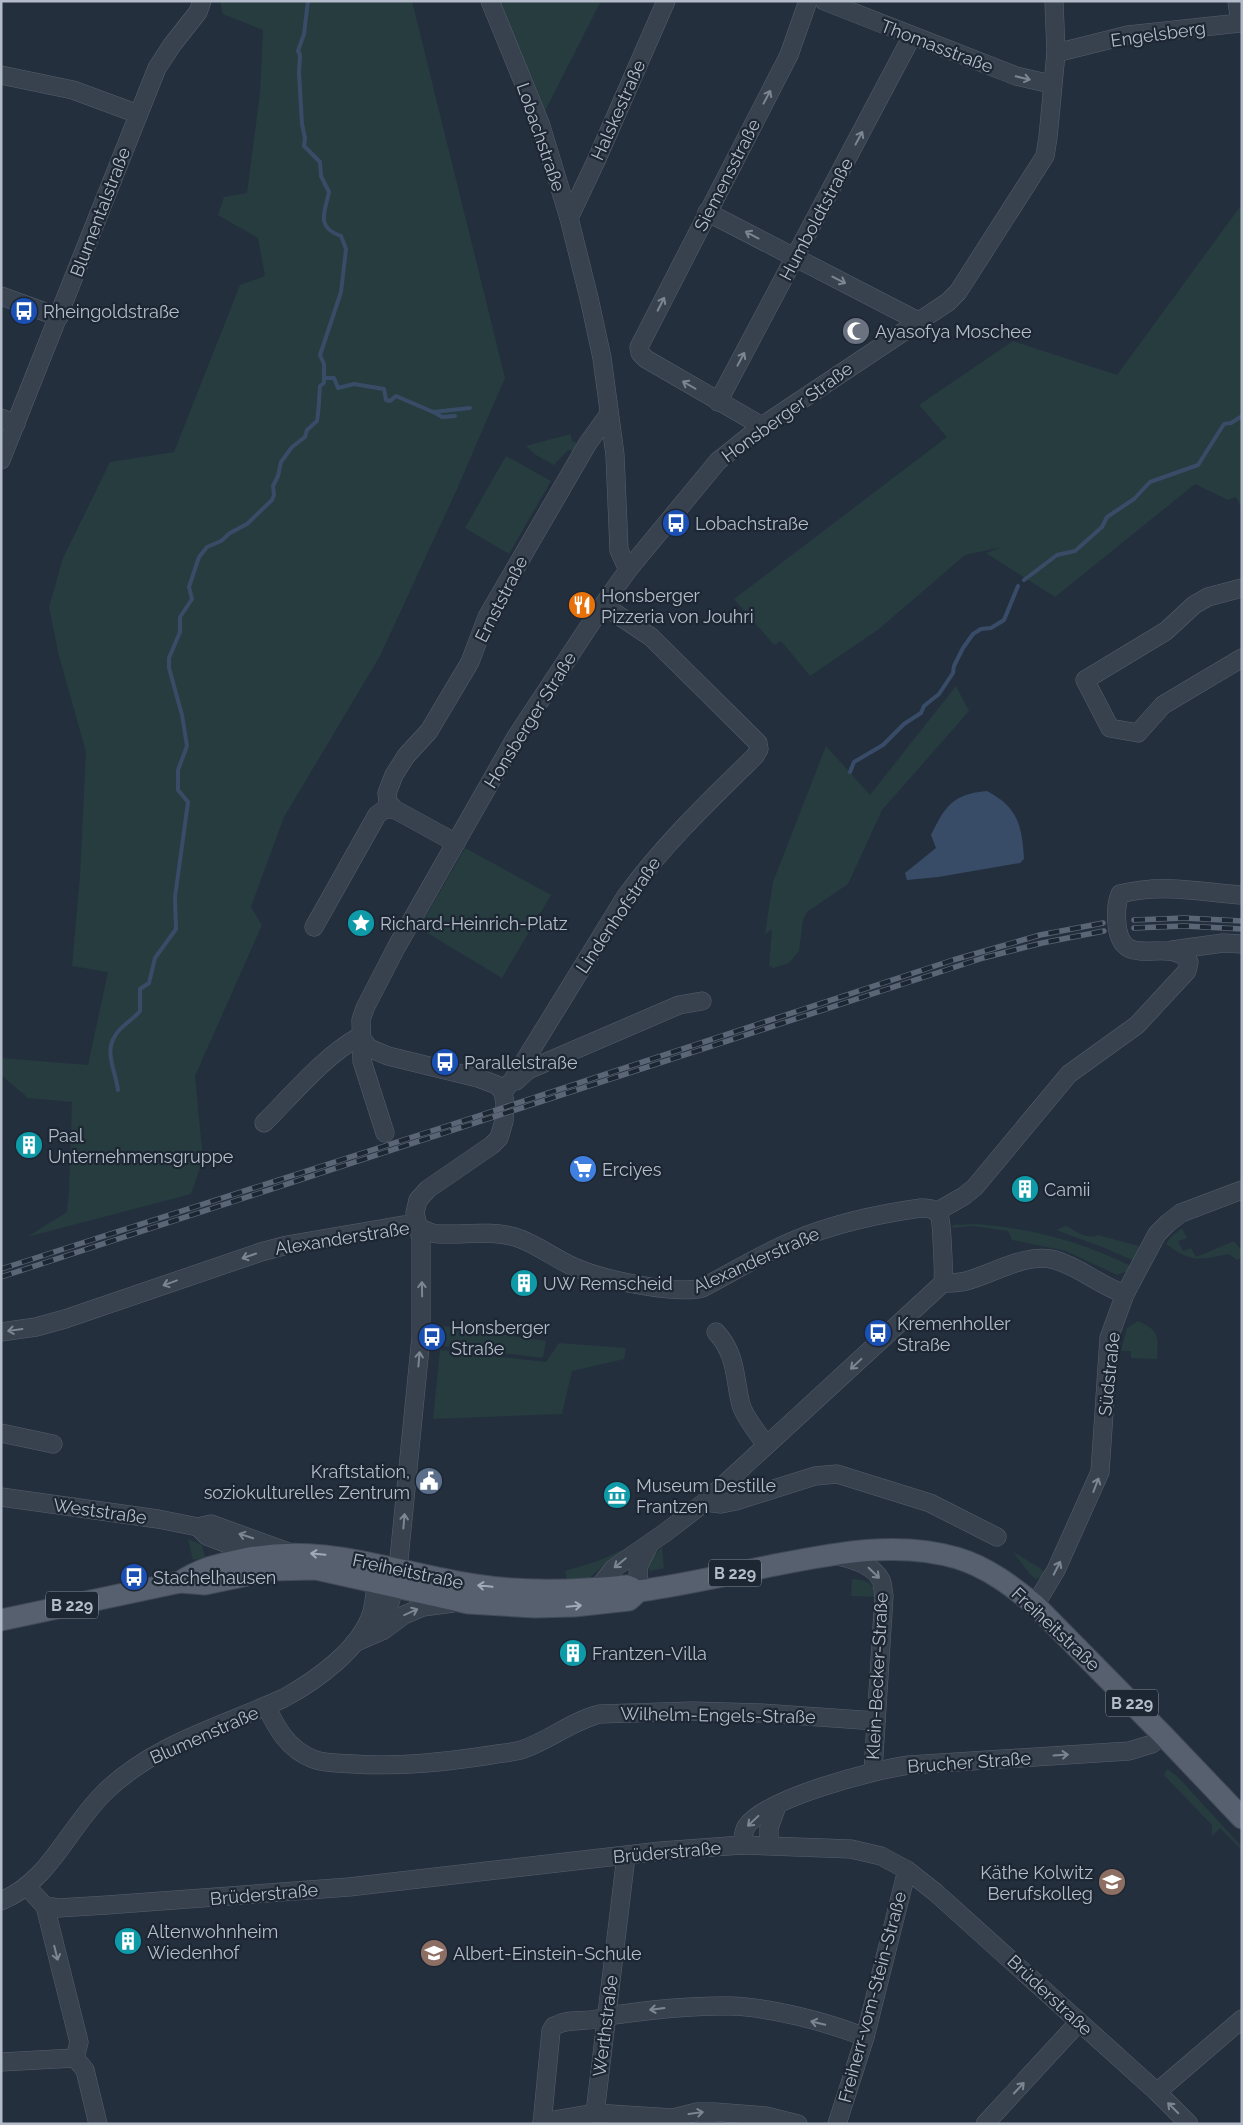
<svg xmlns="http://www.w3.org/2000/svg" width="1243" height="2125" viewBox="0 0 1243 2125" font-family="Raleway,sans-serif">
	<style>
		.green { fill: #263c3f }
		.water { fill: #394c67 }
		.lines { fill: none; stroke-linecap: round; stroke-linejoin: round }
		.stream { stroke: #394c67; stroke-width: 4 }
		.minor-casing { stroke: #565f6c; stroke-width: 19 }
		.major-casing { stroke: #414a57; stroke-width: 23 }
		.minor { stroke: #38414e; stroke-width: 18 }
		.major { stroke: #56606e; stroke-width: 21 }
		.rail-casing { stroke: #5a6575; stroke-width: 5.5 }
		.rail { stroke: #1d2633; stroke-width: 4; stroke-dasharray: 11; stroke-linecap: butt }
		.oneway { stroke: #7c8592 }
		.oneway2 { stroke: #a1aab7 }
		.labels { text-anchor: middle; dominant-baseline: central; stroke-width: 4.5; stroke-linejoin: round; paint-order: stroke }
		.shield { fill: #1d2633; stroke: #878f9c; stroke-width: 1 }
		.shield-label { font-size: 16px; font-weight: bold; fill: #b4bcc9 }
		.street-label { font-size: 18px; fill: #b4bcc9; stroke: #1d2633 }
		.poi-label { font-size: 18px; fill: #b4bcc9; stroke: #1d2633; text-anchor: start }
	</style>
	<rect width="100%" height="100%" fill="#242f3e"/>
	<g class="green">
		<path d="M220 1H412L505 378 457 489 380 656 284 817 251 907 262 925 195 1076 203 1159 191 1194 27 1237 67 1212 69 1191 72 1102 28 1098 1 1075V1058L88 1065 108 972 72 966 80 876 86 752 59 656 49 607 63 558 110 462 174 452 240 285 265 276 258 238 218 215 224 197 247 193 260 93 263 30 223 14Z"/>
		<path d="M497 1H601L545 111 535 100Z"/>
		<path d="M1242 204V509L1236 497 1228 500 1195 484 1055 597 986 553 1002 547 965 555 879 629 810 676 781 641 774 645 734 599 947 437 919 405 1013 341 1117 375Z"/>
		<path d="M571 434 572 441 579 444 575 451 568 450 554 465 536 455 526 446Z"/>
		<path d="M506 456 551 481 509 554 465 528Z"/>
		<path d="M956 686 969 711 882 810 848 884 807 912 803 920 799 951 789 963 773 968 769 965 772 929 765 934 773 882 826 746 870 795Z"/>
		<path d="M465 848 551 895 502 978 419 928Z"/>
		<path d="M976 1224C1031 1228 1082 1242 1131 1266L1128 1271 1117 1275 1066 1251 1012 1240 1008 1231 973 1226 952 1228 953 1225Z"/>
		<path d="M1066 1226C1076 1231 1087 1240 1098 1235L1142 1247 1134 1261 1107 1249 1056 1230Z"/>
		<path d="M1182 1228 1187 1238 1178 1241 1183 1251 1191 1248 1196 1257 1234 1241 1242 1251V1257L1237 1260 1229 1254C1199 1260 1191 1263 1166 1244L1170 1238Z"/>
		<path d="M1138 1321C1159 1330 1159 1337 1157 1359L1131 1358V1351H1121L1127 1328Z"/>
		<path d="M444 1326 546 1341 543 1358 442 1346Z"/>
		<path d="M559 1343 626 1348 624 1359 572 1371 562 1414 433 1419 440 1350 546 1362Z"/>
		<path d="M188 1539 202 1545 205 1557 193 1560Z"/>
		<path d="M662 1547 664 1568 650 1571 648 1568 653 1556Z"/>
		<path d="M624 1549 589 1578 567 1579 565 1571 598 1561Z"/>
		<path d="M1013 1552 1040 1568 1044 1572 1041 1577 1036 1579 1030 1574Z"/>
		<path d="M852 1579C866 1580 874 1582 877 1597L851 1596Z"/>
		<path d="M1167 1769 1177 1776 1242 1847V1850L1220 1828 1212 1836V1825L1164 1775Z"/>
	</g>
	<path class="water" d="M987 791C1018 807 1022 826 1024 859L1020 863 938 877 907 880 905 873 936 848 931 835C945 806 953 794 987 791Z"/>
	<g class="lines">
		<g class="stream">
			<path d="M325 378H334L338 388 354 384 384 389 386 400 390 401 396 396 433 412 470 408"/>
			<path d="M434 412 442 417 455 416"/>
			<path d="M1024 580 1057 555 1075 551 1102 527 1107 517 1134 499 1150 482 1198 465 1224 424 1231 423 1242 416"/>
			<path d="M850 772 854 762 883 745 904 724 921 713 924 706 939 694 953 673 954 666 963 648 973 634 981 629 991 628 1004 620 1018 586"/>
			<path d="M118 1090C116 1073 104 1052 115 1036 120 1026 133 1020 140 1011V989L149 983 155 958 176 929 175 897 188 802 178 790V770L187 746 182 715 169 668V658L180 632V617L192 599 189 587 199 557 207 547 221 541 230 533 247 524 272 500 274 495 273 486 278 476 281 462 292 447 305 437 307 430 317 421C319 409 319 399 320 386L324 383V364L320 355 341 292 346 249 341 236C315 227 325 212 329 192L321 176 320 162 304 146 305 138 302 124 299 73 300 55 298 51 304 34 308 1"/>
		</g>
		<defs>
			<g id="minor">
				<path d="M490 1 540 123 569 218 589 298 602 358 615 455 619 550 628 570"/>
				<path d="M824 1 1016 76 1051 84"/>
				<path d="M1056 53 1128 35 1240 23 1237 1"/>
				<path d="M1 75 73 90 138 114"/>
				<path d="M707 212 918 321"/>
				<path d="M569 218 596 161 666 1"/>
				<path d="M1 296 59 317"/>
				<path d="M718 402 912 36"/>
				<path d="M1 418 16 424"/>
				<path d="M762 426 646 359 640 353 639 347 789 55 808 1"/>
				<path d="M1 460 157 68 172 45 198 12 202 1"/>
				<path d="M1242 588 1208 597 1194 605 1166 631 1085 680 1110 728 1138 733 1163 705 1242 658"/>
				<path d="M456 843 394 809 388 802 387 793 394 775 406 756 429 731 470 662 487 617 588 443 609 414"/>
				<path d="M314 927 377 815 385 809H394"/>
				<path d="M1172 950 1223 943 1242 944"/>
				<path d="M360 1036 369 1048 388 1056 478 1078 497 1085 503 1092 505 1103 504 1121 499 1138 492 1145 428 1189 418 1200 415 1213 421 1239V1337L398 1569"/>
				<path d="M516 1081 528 1070 679 1005 702 1001"/>
				<path d="M503 1092 514 1078 626 896C664 844 709 801 755 756L759 749 758 743 747 732 651 637 603 605"/>
				<path d="M264 1123C294 1093 323 1057 360 1036"/>
				<path d="M385 1133 362 1061 361 1020 365 1008 397 946 516 737 603 605 628 570 718 461 762 426 948 302 958 292 1045 156 1048 137 1056 53 1054 1"/>
				<path d="M936 1212 964 1196 975 1187 1069 1074 1137 1025 1187 971 1189 962C1169 934 1121 974 1117 924 1116 914 1116 904 1120 894 1161 883 1200 892 1242 895"/>
				<path d="M943 1283C951 1283 959 1283 966 1281 993 1274 1026 1252 1055 1260 1080 1267 1100 1286 1125 1294"/>
				<path d="M1 1332 36 1327 65 1319 261 1252 287 1245 403 1225C422 1224 423 1233 439 1234 464 1235 490 1230 515 1237 538 1244 557 1261 579 1269 606 1280 675 1295 702 1288 733 1272 763 1253 795 1240 836 1223 877 1214 921 1208 928 1208 934 1208 939 1215 942 1220 944 1274 943 1283L705 1502 666 1532 614 1568 598 1588"/>
				<path d="M716 1332C737 1355 734 1377 741 1405 745 1418 758 1433 766 1445"/>
				<path d="M1 1433 53 1444"/>
				<path d="M1 1497 158 1519 198 1527 211 1524 291 1553"/>
				<path d="M705 1502 721 1504 736 1501 815 1476 837 1474 930 1503 997 1537"/>
				<path d="M198 1527 207 1536 262 1557"/>
				<path d="M835 1555C851 1559 872 1564 881 1580 883 1584 883 1591 884 1596L873 1771"/>
				<path d="M639 1591 638 1567 649 1545"/>
				<path d="M1035 1605 1056 1570 1100 1472 1109 1338 1125 1294 1157 1234 1168 1223 1181 1213 1242 1190"/>
				<path d="M370 1631C385 1618 390 1607 394 1587"/>
				<path d="M354 1643 384 1630 404 1615 423 1607 453 1603"/>
				<path d="M266 1706C277 1729 288 1749 313 1759 326 1764 341 1763 354 1764 401 1767 445 1762 491 1755 500 1753 511 1753 521 1750 549 1741 571 1721 600 1714L692 1711 761 1713 876 1721"/>
				<path d="M742 1845C743 1840 743 1832 746 1827 765 1798 874 1770 909 1765L1129 1751 1152 1744 1163 1735"/>
				<path d="M769 1845V1828L777 1806"/>
				<path d="M27 1887 45 1906 79 2042 75 2058"/>
				<path d="M1 1901C50 1881 68 1828 104 1793 153 1744 223 1726 284 1698 315 1681 361 1649 372 1612 375 1599 376 1584 378 1570"/>
				<path d="M45 1906 58 1908 107 1905 349 1887 661 1851 742 1845 851 1849 881 1856 907 1870 935 1892 1157 2092 1189 2124"/>
				<path d="M75 2058 85 2070 98 2124"/>
				<path d="M1 2062 75 2058"/>
				<path d="M1157 2092 1242 2019"/>
				<path d="M595 2113 626 1856"/>
				<path d="M542 2122 595 2113 673 2118 697 2112H715L766 2116 798 2124"/>
				<path d="M542 2124 551 2031 554 2026C570 2017 590 2024 607 2016 648 2010 688 2005 730 2006 770 2007 827 2022 865 2037"/>
				<path d="M837 2124 865 2037 907 1870"/>
				<path d="M985 2124 1078 2023"/>
			</g>
			<g id="major">
				<path d="M180 1582C202 1568 214 1566 240 1560 324 1541 394 1573 475 1585 526 1593 577 1591 627 1586L632 1588"/>
				<path d="M1 1620 180 1582 205 1584 271 1570 316 1569 468 1603 535 1607 574 1606 629 1600 639 1591C683 1585 726 1575 770 1566 831 1554 896 1540 957 1558 987 1567 1012 1586 1035 1605L1163 1735 1242 1818"/>
			</g>
		</defs>
		<use href="#minor" class="minor-casing"/>
		<use href="#major" class="major-casing"/>
		<use href="#minor" class="minor"/>
		<use href="#major" class="major"/>
		<defs>
			<g id="rail">
				<path d="M1134 920 1184 918 1242 921"/>
				<path d="M1134 928 1184 926 1242 929"/>
				<path d="M1 1269 478 1116 953 960 1040 935 1103 923"/>
				<path d="M1 1277 983 958 1042 943 1104 931"/>
			</g>
		</defs>
		<use href="#rail" class="rail-casing"/>
		<use href="#rail" class="rail"/>
	</g>
	<defs><path id="oneway-shaft" d="M-6 0H5M1.5-3L5.5 0L1.5 3" fill="none" stroke-width="1.6" stroke-linecap="round" stroke-linejoin="round" transform="scale(1.25)"/></defs>
	<g class="oneway">
		<use href="#oneway-shaft" transform="translate(1023 78) rotate(13)"/>
		<use href="#oneway-shaft" transform="translate(767 97) rotate(-62)"/>
		<use href="#oneway-shaft" transform="translate(859 138) rotate(-62)"/>
		<use href="#oneway-shaft" transform="translate(752 235) rotate(-152)"/>
		<use href="#oneway-shaft" transform="translate(839 280) rotate(27)"/>
		<use href="#oneway-shaft" transform="translate(661 304) rotate(-63)"/>
		<use href="#oneway-shaft" transform="translate(741 359) rotate(-62)"/>
		<use href="#oneway-shaft" transform="translate(689 385) rotate(-150)"/>
		<use href="#oneway-shaft" transform="translate(249 1256) rotate(161)"/>
		<use href="#oneway-shaft" transform="translate(170 1283) rotate(160)"/>
		<use href="#oneway-shaft" transform="translate(422 1289) rotate(-91)"/>
		<use href="#oneway-shaft" transform="translate(15 1330) rotate(172)"/>
		<use href="#oneway-shaft" transform="translate(419 1359) rotate(-85)"/>
		<use href="#oneway-shaft" transform="translate(856 1364) rotate(137)"/>
		<use href="#oneway-shaft" transform="translate(1096 1485) rotate(-69)"/>
		<use href="#oneway-shaft" transform="translate(404 1521) rotate(-85)"/>
		<use href="#oneway-shaft" transform="translate(246 1536) rotate(-162)"/>
		<use href="#oneway-shaft" transform="translate(620 1563) rotate(141)"/>
		<use href="#oneway-shaft" transform="translate(1057 1568) rotate(-63)"/>
		<use href="#oneway-shaft" transform="translate(874 1573) rotate(44)"/>
		<use href="#oneway-shaft" transform="translate(411 1612) rotate(-24)"/>
		<use href="#oneway-shaft" transform="translate(1061 1755) rotate(-4)"/>
		<use href="#oneway-shaft" transform="translate(753 1821) rotate(137)"/>
		<use href="#oneway-shaft" transform="translate(56 1953) rotate(76)"/>
		<use href="#oneway-shaft" transform="translate(657 2009) rotate(173)"/>
		<use href="#oneway-shaft" transform="translate(818 2023) rotate(-166)"/>
		<use href="#oneway-shaft" transform="translate(1019 2088) rotate(-47)"/>
		<use href="#oneway-shaft" transform="translate(1173 2108) rotate(-135)"/>
		<use href="#oneway-shaft" transform="translate(696 2113) rotate(-8)"/>
	</g>
	<g class="oneway2">
		<use href="#oneway-shaft" transform="translate(318 1554) rotate(-175)"/>
		<use href="#oneway-shaft" transform="translate(485 1586) rotate(-174)"/>
		<use href="#oneway-shaft" transform="translate(574 1606) rotate(-5)"/>
	</g>
	<defs>
		<symbol id="bus-disc" viewBox="-11 -11 22 22"><circle r="9.5" fill="#1a4fb4" stroke="#1d2633"/><path d="M-5-6H5V4H4V6H2V4H-2V6H-4V4H-5ZM-3.5-4V0h7V-4ZM-3.5 1.2v1.5H-2V1.2ZM2 1.2v1.5H3.5V1.2Z" fill="#fff"/></symbol>
		<symbol id="mosque-disc" viewBox="-11 -11 22 22"><circle r="9.5" fill="#6b7280" stroke="#1d2633"/><path d="M3.5-4.9A6 6 0 1 0 3.5 4.9A5 5 0 1 1 3.5-4.9Z" fill="#fff"/></symbol>
		<symbol id="restaurant-disc" viewBox="-11 -11 22 22"><circle r="9.5" fill="#e8710a" stroke="#1d2633"/><path d="M-5-6h1v4h1v-4h1v4h1v-4h1v5L-1.5 .5V6h-2V.5L-5-1ZM5-6V6H3V1.5H1.5Q1.5-4 5-6Z" fill="#fff"/></symbol>
		<symbol id="sight-disc" viewBox="-11 -11 22 22"><circle r="9.5" fill="#0f9aa8" stroke="#1d2633"/><path d="M0-6L1.8-2.2L6-1.7L2.9 1.2L3.7 5.4L0 3.3L-3.7 5.4L-2.9 1.2L-6-1.7L-1.8-2.2Z" fill="#fff"/></symbol>
		<symbol id="building-disc" viewBox="-11 -11 22 22"><circle r="9.5" fill="#0f9aa8" stroke="#1d2633"/><path d="M-4-6H4V6H1V3H-1V6H-4ZM-2.5-4.3h1.7v1.8h-1.7ZM.8-4.3h1.7v1.8H.8ZM-2.5-1h1.7V.8h-1.7ZM.8-1h1.7V.8H.8Z" fill="#fff"/></symbol>
		<symbol id="supermarket-disc" viewBox="-11 -11 22 22"><circle r="9.5" fill="#3f7fe0" stroke="#1d2633"/><path d="M-6-5.5h2.5l.6 2H6L4.5 2H-2.5L-4.4-4H-6ZM-1.5 3.2a1.3 1.3 0 1 0 .1 0ZM3 3.2a1.3 1.3 0 1 0 .1 0Z" fill="#fff"/></symbol>
		<symbol id="civic-disc" viewBox="-11 -11 22 22"><circle r="9.5" fill="#5c6f8a" stroke="#1d2633"/><path d="M-.6-6.5H3V-4.5H.6V-3L4-1V1h2V6H-6V1h2V-1L-.6-3ZM-1.2 2.5V6h2.4V2.5Z" fill="#fff"/></symbol>
		<symbol id="museum-disc" viewBox="-11 -11 22 22"><circle r="9.5" fill="#0f9aa8" stroke="#1d2633"/><path d="M0-6L6-3V-2H-6V-3ZM-5-1h2V3h-2ZM-1-1h2V3h-2ZM3-1h2V3H3ZM-6 4H6V6H-6Z" fill="#fff"/></symbol>
		<symbol id="school-disc" viewBox="-11 -11 22 22"><circle r="9.5" fill="#8d6e63" stroke="#1d2633"/><path d="M0-5L7-2L0 1L-7-2ZM-4 1L0 2.5L4 1V4Q0 6-4 4Z" fill="#fff"/></symbol>
	</defs>
	<g fill-rule="evenodd">
		<use href="#bus-disc" x="8" y="295" width="32" height="32"/>
		<use href="#mosque-disc" x="840" y="315" width="32" height="32"/>
		<use href="#bus-disc" x="660" y="507" width="32" height="32"/>
		<use href="#restaurant-disc" x="566" y="589" width="32" height="32"/>
		<use href="#sight-disc" x="345" y="907" width="32" height="32"/>
		<use href="#bus-disc" x="429" y="1046" width="32" height="32"/>
		<use href="#building-disc" x="13" y="1129" width="32" height="32"/>
		<use href="#supermarket-disc" x="567" y="1153" width="32" height="32"/>
		<use href="#building-disc" x="1009" y="1173" width="32" height="32"/>
		<use href="#building-disc" x="508" y="1267" width="32" height="32"/>
		<use href="#bus-disc" x="862" y="1317" width="32" height="32"/>
		<use href="#bus-disc" x="416" y="1321" width="32" height="32"/>
		<use href="#civic-disc" x="413" y="1465" width="32" height="32"/>
		<use href="#museum-disc" x="601" y="1479" width="32" height="32"/>
		<use href="#bus-disc" x="118" y="1561" width="32" height="32"/>
		<use href="#building-disc" x="557" y="1637" width="32" height="32"/>
		<use href="#school-disc" x="1096" y="1866" width="32" height="32"/>
		<use href="#building-disc" x="112" y="1925" width="32" height="32"/>
		<use href="#school-disc" x="418" y="1937" width="32" height="32"/>
	</g>
	<g class="labels">
		<g class="shield">
			<rect x="709" y="1559.5" width="52" height="27" rx="4"/>
			<rect x="46" y="1591.5" width="52" height="27" rx="4"/>
			<rect x="1106" y="1689.5" width="52" height="27" rx="4"/>
		</g>
		<g class="shield-label">
			<text x="735" y="1573">B 229</text>
			<text x="72" y="1605">B 229</text>
			<text x="1132" y="1703">B 229</text>
		</g>
		<g class="street-label">
			<text transform="translate(1158 34) rotate(-8)">Engelsberg</text>
			<text transform="translate(937 46) rotate(21)">Thomasstraße</text>
			<text transform="translate(618 110) rotate(-66)">Halskestraße</text>
			<text transform="translate(541 137) rotate(71)">Lobachstraße</text>
			<text transform="translate(727 175) rotate(-63)">Siemensstraße</text>
			<text transform="translate(100 212) rotate(-69)">Blumentalstraße</text>
			<text transform="translate(816 219) rotate(-62)">Humboldtstraße</text>
			<text transform="translate(787 412) rotate(-36)">Honsberger Straße</text>
			<text transform="translate(501 599) rotate(-63)">Ernststraße</text>
			<text transform="translate(530 720) rotate(-58)">Honsberger Straße</text>
			<text transform="translate(618 915) rotate(-56)">Lindenhofstraße</text>
			<text transform="translate(342 1238) rotate(-9)">Alexanderstraße</text>
			<text transform="translate(756 1260) rotate(-24)">Alexanderstraße</text>
			<text transform="translate(1109 1374) rotate(-84)">Südstraße</text>
			<text transform="translate(100 1511) rotate(8)">Weststraße</text>
			<text transform="translate(408 1571) rotate(12)">Freiheitstraße</text>
			<text transform="translate(1056 1629) rotate(43)">Freiheitstraße</text>
			<text transform="translate(877 1676) rotate(-87)">Klein-Becker-Straße</text>
			<text transform="translate(718 1715) rotate(1)">Wilhelm-Engels-Straße</text>
			<text transform="translate(204 1735) rotate(-24)">Blumenstraße</text>
			<text transform="translate(969 1762) rotate(-4)">Brucher Straße</text>
			<text transform="translate(667 1852) rotate(-5)">Brüderstraße</text>
			<text transform="translate(264 1894) rotate(-5)">Brüderstraße</text>
			<text transform="translate(1050 1995) rotate(43)">Brüderstraße</text>
			<text transform="translate(872 1997) rotate(-75)">Freiherr-vom-Stein-Straße</text>
			<text transform="translate(605 2026) rotate(-83)">Werthstraße</text>
		</g>
		<g class="poi-label">
			<text x="43" y="311">Rheingoldstraße</text>
			<text x="875" y="331">Ayasofya Moschee</text>
			<text x="695" y="523">Lobachstraße</text>
			<text x="601" y="595">Honsberger<tspan x="601" dy="21">Pizzeria von Jouhri</tspan></text>
			<text x="380" y="923">Richard-Heinrich-Platz</text>
			<text x="464" y="1062">Parallelstraße</text>
			<text x="48" y="1135">Paal<tspan x="48" dy="21">Unternehmensgruppe</tspan></text>
			<text x="602" y="1169">Erciyes</text>
			<text x="1044" y="1189">Camii</text>
			<text x="543" y="1283">UW Remscheid</text>
			<text x="897" y="1323">Kremenholler<tspan x="897" dy="21">Straße</tspan></text>
			<text x="451" y="1327">Honsberger<tspan x="451" dy="21">Straße</tspan></text>
			<text x="410" y="1471" text-anchor="end">Kraftstation,<tspan x="410" dy="21">soziokulturelles Zentrum</tspan></text>
			<text x="636" y="1485">Museum Destille<tspan x="636" dy="21">Frantzen</tspan></text>
			<text x="153" y="1577">Stachelhausen</text>
			<text x="592" y="1653">Frantzen-Villa</text>
			<text x="1093" y="1872" text-anchor="end">Käthe Kolwitz<tspan x="1093" dy="21">Berufskolleg</tspan></text>
			<text x="147" y="1931">Altenwohnheim<tspan x="147" dy="21">Wiedenhof</tspan></text>
			<text x="453" y="1953">Albert-Einstein-Schule</text>
		</g>
	</g>
	<rect width="1243" height="2125" fill="none" stroke="#b4bcc9" stroke-width="5"/>
</svg>
